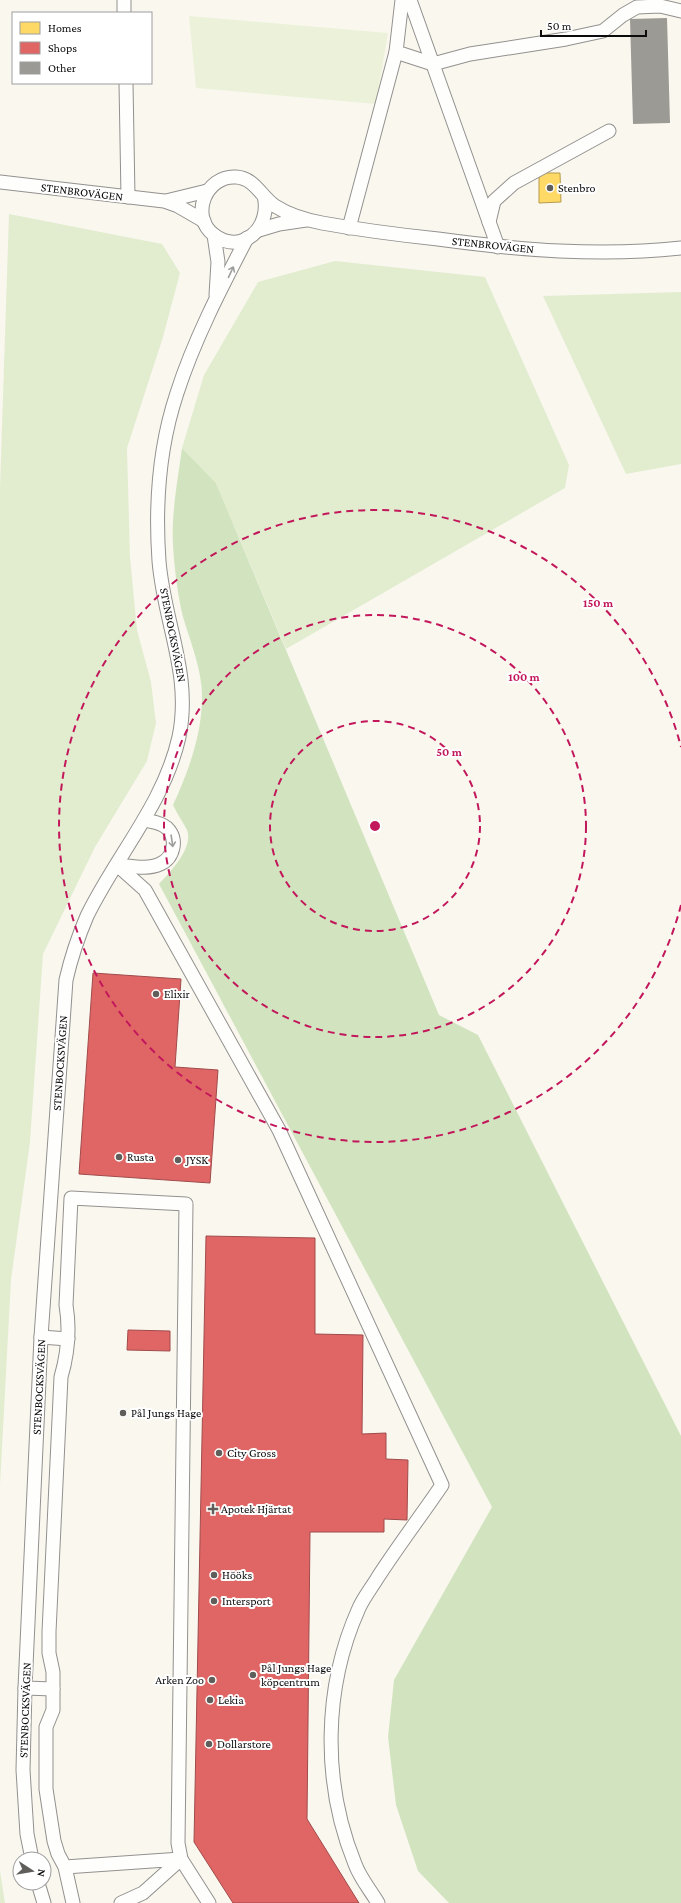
<svg xmlns="http://www.w3.org/2000/svg" width="681" height="1903" viewBox="0 0 681 1903" font-family="'Crimson Pro',serif">
	<style>
		.green { fill: #e2edd0 }
		.forest { fill: #d2e4bf }
		.pitch { fill: #ecf2da }
		.homes { fill: #ffd966; stroke: #b69b4b }
		.shops { fill: #e06666; stroke: #a04b4b }
		.building { fill: #9c9a95 }
		.lines { fill: none; stroke-linecap: round; stroke-linejoin: round }
		.minor-casing { stroke: #93918e; stroke-width: 15 }
		.minor { stroke: #fefefd; stroke-width: 13 }
		.oneway { stroke: #9d9d9c }
		.ring { fill: none; stroke: #c2185b; stroke-width: 2; stroke-dasharray: 7 5 }
		.poi-dot { fill: #5f5e5b; stroke: #fff; stroke-width: 1.5 }
		.labels { text-anchor: middle; dominant-baseline: central; stroke-width: 4; stroke-linejoin: round; paint-order: stroke }
		.poi-label { font-size: 12px; fill: #0b0b0b; stroke: #fff; text-anchor: start }
		.street-label { font-size: 12px; fill: #0b0b0b; stroke: #fff }
		.centre { fill: #c2185b; stroke: #fff; stroke-width: 2 }
		.ring-label { font-size: 12px; text-anchor: middle; font-weight: bold; fill: #c2185b; stroke: #fff; stroke-width: 4; stroke-linejoin: round; paint-order: stroke }
	</style>
	<rect width="100%" height="100%" fill="#faf7ef"/>
	<g class="green">
		<path d="M9 214 162 244 180 273 163 337 127 448 130 557 137 630 151 682 156 723 147 761 95 847 43 954 30 1142 11 1280 0 1485V487Z"/>
		<path d="M335 261 485 277 569 465 565 488 286 649 216 483 182 448 204 375 258 282Z"/>
		<path d="M681 292V464L626 474 543 296Z"/>
		<path d="M0 1871 5 1903H0Z"/>
	</g>
	<path class="forest" d="M182 448 216 483 439 1015 478 1035 681 1436V1903H449L418 1871 396 1805 388 1737 394 1680 492 1507 159 884C169 873 194 848 187 830 183 822 177 814 173 805 188 772 201 738 202 700 203 672 191 644 183 617 178 597 174 566 173 545 171 515 178 478 182 448Z"/>
	<path class="pitch" d="M189 16 388 33 376 104 196 88Z"/>
	<path class="homes" d="M539 173H560L561 202 539 203Z"/>
	<g class="shops">
		<path d="M93 973 181 979 175 1067 218 1070 210 1183 79 1174Z"/>
		<path d="M206 1236 315 1238V1334L363 1335 362 1434 386 1433V1459L408 1460 407 1520 384 1519V1532H310L307 1819 359 1903H233L194 1842Z"/>
		<path d="M128 1330 170 1331V1351L127 1350Z"/>
	</g>
	<path class="building" d="M667 18 670 123 633 124 630 19Z"/>
	<g class="lines">
		<defs>
			<g id="minor">
				<path d="M124 0V13"/>
				<path d="M410 0 498 247"/>
				<path d="M396 52 433 64 470 54 566 39 603 31 623 15 637 7 660 6 681 11"/>
				<path d="M126 83 128 197"/>
				<path d="M0 182 164 201 178 206 204 221"/>
				<path d="M264 196C272 227 242 256 214 235 189 216 206 175 236 177 255 178 261 197 275 206 289 215 306 220 322 223 361 230 400 235 438 239 519 250 600 257 681 248"/>
				<path d="M166 201 207 191"/>
				<path d="M489 222 494 201 514 183 609 131"/>
				<path d="M349 228 396 52 402 0"/>
				<path d="M259 230 279 224 306 220"/>
				<path d="M214 235 218 262 216 295"/>
				<path d="M117 865 145 890 279 1130 442 1485C421 1516 398 1546 378 1577 372 1587 364 1597 359 1608 323 1688 322 1783 355 1864 360 1878 371 1891 378 1903"/>
				<path d="M117 865C131 866 148 870 160 864 174 858 178 839 167 828 160 822 152 822 144 820"/>
				<path d="M41 1337 68 1339"/>
				<path d="M25 1688 53 1689"/>
				<path d="M32 1859 27 1834 23 1770 25 1688 41 1337 66 980C71 958 78 937 87 916 116 856 164 804 179 737 192 674 164 623 159 561 155 505 159 447 177 393 194 340 221 288 247 238"/>
				<path d="M65 1867 181 1859 143 1893 121 1903"/>
				<path d="M38 1883 44 1903"/>
				<path d="M73 1903 65 1867 58 1854 54 1841 46 1789V1727L53 1710V1672L49 1653V1632L61 1377C68 1353 70 1329 66 1305L71 1198 186 1204 178 1843 181 1859 209 1903"/>
			</g>
		</defs>
		<use href="#minor" class="minor-casing"/>
		<use href="#minor" class="minor"/>
	</g>
	<defs><path id="oneway-shaft" d="M-6 0H5M1.5-3L5.5 0L1.5 3" fill="none" stroke-width="1.6" stroke-linecap="round" stroke-linejoin="round"/></defs>
	<g class="oneway">
		<use href="#oneway-shaft" transform="translate(231 272) rotate(-65)"/>
		<use href="#oneway-shaft" transform="translate(172 841) rotate(81)"/>
	</g>
	<g class="ring">
		<circle cx="375" cy="826" r="105"/>
		<circle cx="375" cy="826" r="211"/>
		<path d="M681 905A316 316 0 1 1 681 747"/>
	</g>
	<g class="poi-dot">
		<circle cx="550" cy="188" r="4"/>
		<circle cx="156" cy="994" r="4"/>
		<circle cx="119" cy="1157" r="4"/>
		<circle cx="178" cy="1160" r="4"/>
		<circle cx="123" cy="1413" r="4"/>
		<circle cx="219" cy="1453" r="4"/>
		<path d="M211 1503h4v4h4v4h-4v4h-4v-4h-4v-4h4z"/>
		<circle cx="214" cy="1575" r="4"/>
		<circle cx="214" cy="1601" r="4"/>
		<circle cx="253" cy="1675" r="4"/>
		<circle cx="212" cy="1680" r="4"/>
		<circle cx="210" cy="1700" r="4"/>
		<circle cx="209" cy="1744" r="4"/>
	</g>
	<g class="labels">
		<g class="poi-label">
			<text x="558" y="188">Stenbro</text>
			<text x="164" y="994">Elixir</text>
			<text x="127" y="1157">Rusta</text>
			<text x="186" y="1160">JYSK</text>
			<text x="131" y="1413">Pål Jungs Hage</text>
			<text x="227" y="1453">City Gross</text>
			<text x="221" y="1509">Apotek Hjärtat</text>
			<text x="222" y="1575">Hööks</text>
			<text x="222" y="1601">Intersport</text>
			<text x="261" y="1668">Pål Jungs Hage<tspan x="261" dy="14">köpcentrum</tspan></text>
			<text x="204" y="1680" text-anchor="end">Arken Zoo</text>
			<text x="218" y="1700">Lekia</text>
			<text x="217" y="1744">Dollarstore</text>
		</g>
		<g class="street-label">
			<text transform="translate(82 192) rotate(7)">STENBROVÄGEN</text>
			<text transform="translate(493 245) rotate(6)">STENBROVÄGEN</text>
			<text transform="translate(173 635) rotate(79)">STENBOCKSVÄGEN</text>
			<text transform="translate(60 1063) rotate(-86)">STENBOCKSVÄGEN</text>
			<text transform="translate(39 1387) rotate(-87)">STENBOCKSVÄGEN</text>
			<text transform="translate(25 1710) rotate(-88)">STENBOCKSVÄGEN</text>
		</g>
	</g>
	<circle cx="375" cy="826" r="6" class="centre"/>
	<g class="ring-label">
		<text x="598" y="607">150 m</text>
		<text x="524" y="681">100 m</text>
		<text x="449" y="756">50 m</text>
	</g>
	<rect x="12" y="12" width="140" height="72" fill="#ffffff" stroke="#9d9d9d"/>
	<rect x="20" y="22" width="20" height="12" fill="#ffd966" stroke="#9d9d9d"/>
	<text x="48" y="32" font-size="12" fill="#0b0b0b">Homes</text>
	<rect x="20" y="42" width="20" height="12" fill="#e06666" stroke="#9d9d9d"/>
	<text x="48" y="52" font-size="12" fill="#0b0b0b">Shops</text>
	<rect x="20" y="62" width="20" height="12" fill="#9c9a95" stroke="#9d9d9d"/>
	<text x="48" y="72" font-size="12" fill="#0b0b0b">Other</text>
	<g transform="translate(32 1871) rotate(102)"><circle r="19" fill="#ffffff" stroke="#9d9d9d"/>
	<path d="M0-3L7 15L0 10L-7 15Z" fill="#5f5e5b"/>
	<text y="-6" font-size="11" font-weight="bold" text-anchor="middle" fill="#0b0b0b">N</text>
	</g>
	<path d="M541 30v6h105v-6" fill="none" stroke="#0b0b0b" stroke-width="2"/>
	<text x="547" y="30" font-size="12" fill="#0b0b0b" stroke="#ffffff" stroke-width="3" paint-order="stroke">50 m</text>
</svg>
